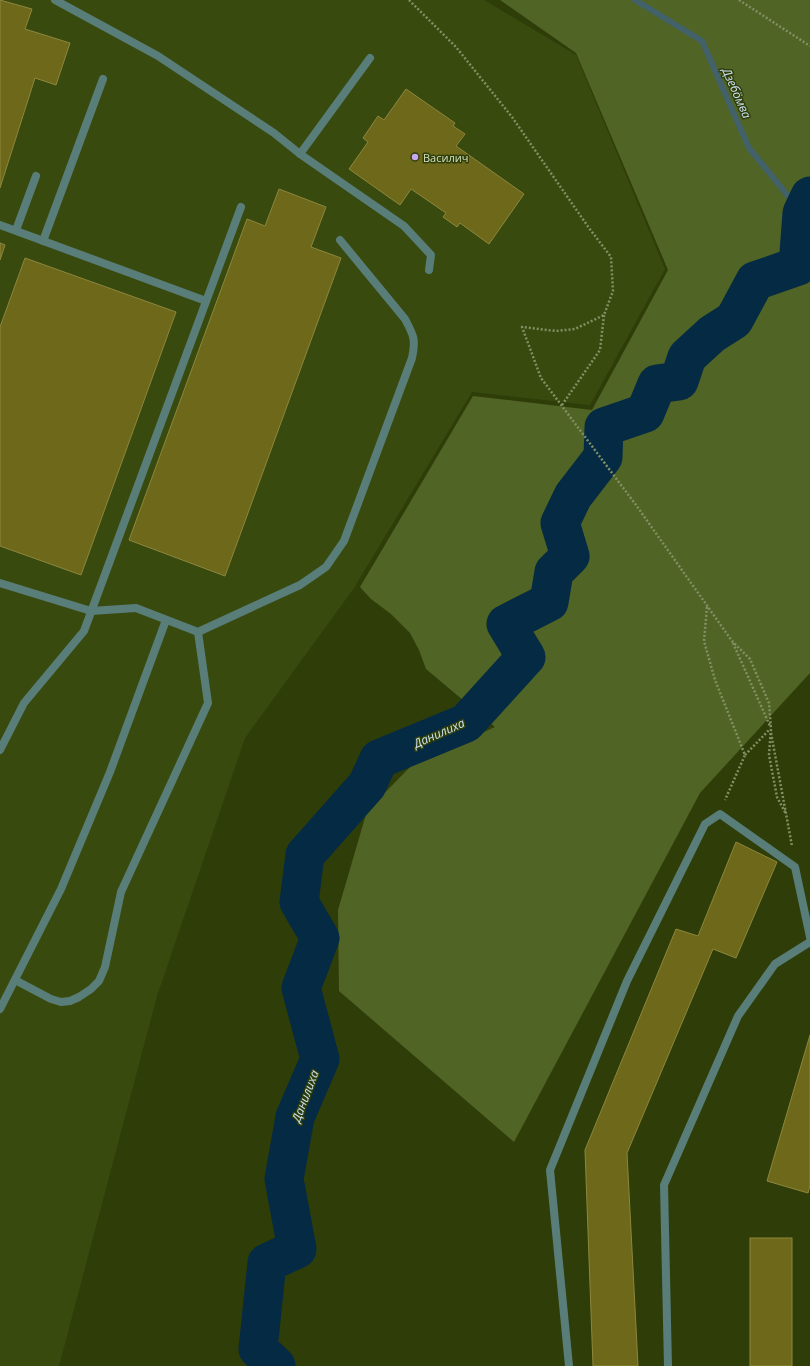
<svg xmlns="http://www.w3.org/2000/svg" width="810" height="1366" viewBox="0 0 810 1366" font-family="'Open Sans',sans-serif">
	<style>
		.built { fill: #394a0f }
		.green { fill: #506425 }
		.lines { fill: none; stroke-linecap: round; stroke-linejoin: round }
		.stream { stroke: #436169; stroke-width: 6 }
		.river { stroke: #052a44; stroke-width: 39 }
		.building { fill: #6e681a; stroke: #8d873d }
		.path { stroke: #829064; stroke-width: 2.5; stroke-dasharray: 2 2; stroke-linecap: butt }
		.lane { stroke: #597e79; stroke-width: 8 }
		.poi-dot { fill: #c7a6ef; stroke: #2f3e09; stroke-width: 1.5 }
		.labels { text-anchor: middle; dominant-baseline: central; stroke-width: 3; stroke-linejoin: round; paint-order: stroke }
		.poi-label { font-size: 11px; fill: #d3e1be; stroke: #2f3e09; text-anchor: start }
		.water-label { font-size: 12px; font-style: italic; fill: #cce3f8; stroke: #2f3e09 }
	</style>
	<rect width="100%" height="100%" fill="#2f3e09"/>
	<path class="built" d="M0 0H484L576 55 665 269 590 405 472 392 354 588 245 738 157 996 59 1366H0Z"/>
	<path class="green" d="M500 0H810V673L700 793 514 1142 339 991 338 910 367 811 413 764 495 727 426 669 419 650 410 633 391 614 371 599 360 587 473 396 592 410 668 270 576 53Z"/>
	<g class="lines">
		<path class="stream" d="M635 0 702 41 749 148 802 213"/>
		<path class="river" d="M276 1366 258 1349 267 1263 297 1249 284 1179 295 1117 320 1059 301 988 320 938 299 902 305 855 367 785 379 759 466 723 526 657 506 624 549 602 554 572 570 556 560 523 573 496 603 457 604 427 645 413 657 384 679 381 687 357 712 334 734 320 755 281 798 266 802 213 810 196"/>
	</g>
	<g class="building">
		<path d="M0 0 32 9 25 29 70 43 56 85 35 78 0 188Z"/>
		<path d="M406 89 455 123 453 126 465 134 456 146 524 194 489 244 460 223 457 227 443 217 446 213 411 189 400 205 349 169 368 142 363 138 378 116 384 120Z"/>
		<path d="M279 189 326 207 311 247 341 258 225 576 129 540 247 219 265 226Z"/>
		<path d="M0 243 5 245 0 260Z"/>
		<path d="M25 258 176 312 81 575 0 546V327Z"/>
		<path d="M736 842 777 862 736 958 713 949 627 1153 638 1366H593L585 1150 676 929 698 936Z"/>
		<path d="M810 1035V1186L808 1193 767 1181Z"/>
		<rect x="750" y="1238" width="42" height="128"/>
	</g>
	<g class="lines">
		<g class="path">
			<path d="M409 0 456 47 512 117 589 228 611 257 613 291 604 315 575 329 556 331 522 327 541 378 636 505 732 641 750 659 769 703 771 729 769 755 777 797 786 814"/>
			<path d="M739 0 810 46"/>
			<path d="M562 405 600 350 604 315"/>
			<path d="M707 607 704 641 715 680 745 755 725 800"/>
			<path d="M733 643 770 726"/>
			<path d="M771 733 792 846"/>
			<path d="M745 755 770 729"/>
		</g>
		<g class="lane">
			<path d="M55 0 158 56 274 133 300 154 404 226 431 255 429 270"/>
			<path d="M300 154 370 58"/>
			<path d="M0 225 206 301"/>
			<path d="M16 230 36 176"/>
			<path d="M43 241 103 79"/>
			<path d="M0 583 91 611 136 608 198 632 300 585 326 567 344 541 412 358C416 340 414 336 405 319L340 240"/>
			<path d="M0 750 24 703 84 631 241 207"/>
			<path d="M15 980 51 999 61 1002 70 1001 79 997 91 989 99 981 105 967 121 892 208 703 198 632"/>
			<path d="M0 1009 61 889 110 772 166 620"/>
			<path d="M569 1366 550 1170 627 981 705 824 720 814 795 867 810 937"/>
			<path d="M668 1366 664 1185 738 1016 775 964 810 942"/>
		</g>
	</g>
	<circle class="poi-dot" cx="415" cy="157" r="4"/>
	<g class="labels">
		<g class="poi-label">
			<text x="423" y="157">Василич</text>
		</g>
		<g class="water-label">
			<text transform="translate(737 93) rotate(66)">Дзебӧмва</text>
			<text transform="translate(439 733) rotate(-24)">Данилиха</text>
			<text transform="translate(305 1096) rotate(-69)">Данилиха</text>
		</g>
	</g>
</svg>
